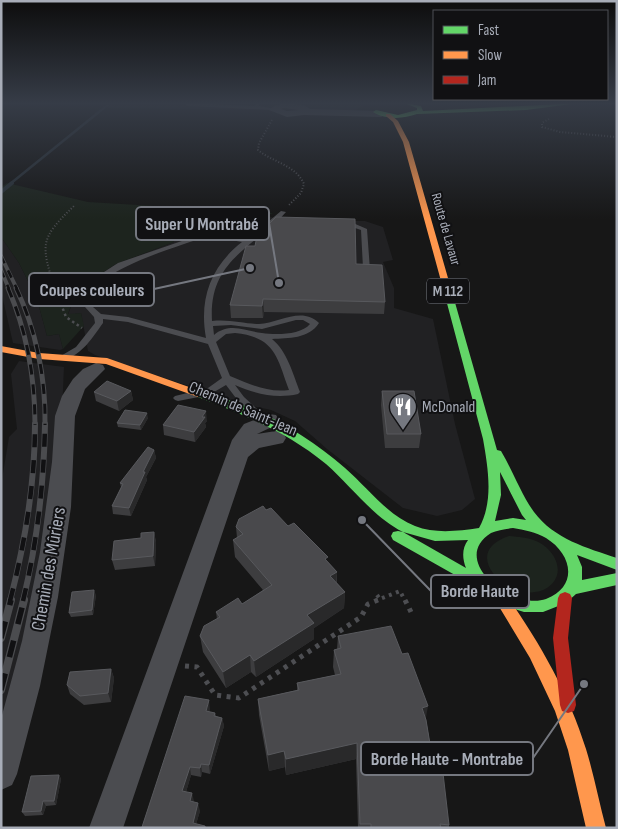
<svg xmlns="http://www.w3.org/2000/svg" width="618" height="829" viewBox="0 0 618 829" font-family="'Sofia Sans Condensed',sans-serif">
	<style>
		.built { fill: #212123 }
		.green { fill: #1d241e }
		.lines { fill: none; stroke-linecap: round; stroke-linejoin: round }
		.stream-far1 { stroke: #2a3239; stroke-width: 2.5 }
		.stream { stroke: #2a3239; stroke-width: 4 }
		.path-far3 { stroke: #4d4e52; stroke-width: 2; stroke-dasharray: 1 2; stroke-linecap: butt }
		.path-far2 { stroke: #4d4e52; stroke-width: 2.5; stroke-dasharray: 2.5 3; stroke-linecap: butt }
		.path-far1 { stroke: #4d4e52; stroke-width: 4; stroke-dasharray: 3 4.5; stroke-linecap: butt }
		.path { stroke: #4d4e52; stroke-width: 5; stroke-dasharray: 4 5.5; stroke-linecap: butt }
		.lane { fill: #4b4c50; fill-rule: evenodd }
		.street { fill: #4b4c50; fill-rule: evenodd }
		.fast { fill: #63d668; fill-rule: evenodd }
		.slow { fill: #ff974d; fill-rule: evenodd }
		.jam { fill: #b3261e; fill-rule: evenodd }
		.rail-far3-casing { stroke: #4b4c4f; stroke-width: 4 }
		.rail-far2-casing { stroke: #4b4c4f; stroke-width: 5 }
		.rail-far1-casing { stroke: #4b4c4f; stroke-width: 6 }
		.rail-casing { stroke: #4b4c4f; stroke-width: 8 }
		.rail-far3 { stroke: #111113; stroke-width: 2.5; stroke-dasharray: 8; stroke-linecap: butt }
		.rail-far2 { stroke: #111113; stroke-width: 3; stroke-dasharray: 10; stroke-linecap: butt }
		.rail-far1 { stroke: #111113; stroke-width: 4.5; stroke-dasharray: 13; stroke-linecap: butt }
		.rail { stroke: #111113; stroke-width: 5.5; stroke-dasharray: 17; stroke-linecap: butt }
		.wall { fill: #3d3d3f }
		.shaded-wall { fill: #29292a }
		.building { fill: #49494c; stroke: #58595d }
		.labels { text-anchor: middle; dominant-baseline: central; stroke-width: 4; stroke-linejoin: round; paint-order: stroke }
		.far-street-label { font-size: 14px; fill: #a8adb8; stroke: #111113 }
		.shield { fill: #111113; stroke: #7b7e86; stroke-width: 1 }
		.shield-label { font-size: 15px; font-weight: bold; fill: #a8adb8 }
		.poi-label { font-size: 16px; fill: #a8adb8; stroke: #111113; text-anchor: start }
		.street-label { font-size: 16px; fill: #a8adb8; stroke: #111113 }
		.near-street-label { font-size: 19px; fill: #a8adb8; stroke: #111113 }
		.leader { fill: none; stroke: #757880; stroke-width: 2 }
		.callout-dot { fill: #757880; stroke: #111113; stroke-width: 2 }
		.callout { fill: #111113; stroke: #757880; stroke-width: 2 }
		.callout-label { font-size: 18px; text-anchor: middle; font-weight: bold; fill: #a8adb8 }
	</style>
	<rect width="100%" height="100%" fill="#171717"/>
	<g class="built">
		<path d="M113 103H368L354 111 107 108Z"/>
		<path d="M269 216 280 221H365L383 227 393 260 383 262 394 288V308L433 319 455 424 475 499 462 510 437 516 403 508 327 449 295 421 271 410 240 403 95 355 88 351 81 313 68 315 76 291 90 274 99 275 116 264 174 242 168 238 196 229 211 230 254 222Z"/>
		<path d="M1 237 19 263 37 299 47 336 59 334 63 349 60 350 13 343 1 291Z"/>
		<path d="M19 361 64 367 60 456 1 747V485L9 437 17 429 11 374Z"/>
	</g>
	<g class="green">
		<path d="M7 183 88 202 273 213 254 222 201 232 195 229 169 238 174 242 116 264 99 275 90 274 76 291 68 314 81 313 84 326 63 349 59 334 47 336 37 299 19 263 1 237V187Z"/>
		<path d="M509 536C519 537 527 537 536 541 555 549 568 574 547 588 516 608 454 554 509 536Z"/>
	</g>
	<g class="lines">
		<path class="stream-far1" d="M10 184 110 103"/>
		<path class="stream" d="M1 192 12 183"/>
		<g class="path-far3">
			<path d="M549 119 542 123V127L560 132 617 137"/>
			<path d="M272 120 259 143 258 150C272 162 296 165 304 184L301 193 288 206"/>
			<path d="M55 289C41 245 39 239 74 206"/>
		</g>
		<g class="path-far2">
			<path d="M55 288 66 317 82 328"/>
			<path d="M59 298 80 292"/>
		</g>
		<g class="path-far1">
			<path d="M377 595 380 599"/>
			<path d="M375 601 400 591 405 601"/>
		</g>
		<g class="path">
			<path d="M405 600 411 612"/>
			<path d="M185 666 197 667 215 695 239 698 361 617 368 604 378 600"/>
		</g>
		<g class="lane">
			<path d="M188 103 254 106 256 103H260L259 106 277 109 275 110 188 106 186 105Z"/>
			<path d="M281 211 286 212 276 223 275 225 272 226C238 254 209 271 212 321 230 319 244 324 259 324 279 323 302 306 319 323 309 339 288 338 272 339 287 351 293 374 300 392L298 394C276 399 256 394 235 385L244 397 257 409 252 412 242 406 226 385 209 395 178 401 175 400 173 398 175 396 208 388 222 378 208 344 128 322 103 319V323C92 338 83 354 64 360L59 357 76 347 95 323 94 317 85 307 88 288 104 272 118 263 205 233 242 224 268 222ZM263 227 247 239 217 234 242 228ZM208 236 242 242C210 267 199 300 206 338L128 317 101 314 93 307C94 302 93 295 95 291 105 267 183 245 208 236ZM296 320H303L310 324C301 335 276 335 262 333 245 331 230 322 214 335L213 326 231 325 262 329ZM235 333C275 337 277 357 289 390 267 393 250 384 230 376L216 342 226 334Z"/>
			<path d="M342 223H353L367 229 370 270H364L363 268 361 230 352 227 340 226 339 225Z"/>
		</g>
		<g class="street">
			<path d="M283 103 304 105 310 109 381 111 386 114 381 117 304 115 287 117 269 110 274 106ZM284 108 299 110 287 111 281 109Z"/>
			<path d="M96 363 103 365 105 369 85 389 75 416 71 507 58 597 40 686 17 774 12 785 1 790V719L22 641 40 552 52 462 55 416 62 396 73 379 83 369Z"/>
			<path d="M269 414 276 415 279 420 276 425 257 434 276 431 283 433 286 438 283 443 259 448 248 457 123 828H89L232 440 244 424Z"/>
		</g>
		<g class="fast">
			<path d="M404 103 421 106 423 111 579 103 526 110 417 114C403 119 386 120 373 112L376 110 398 115 417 110V108Z"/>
			<path d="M448 289 452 292 497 450 501 451C513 471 521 494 534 512 554 539 587 548 617 558V570L577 555 582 567V580L617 573V585L576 594 566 603 543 612H524L499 604 483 593 478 588 393 540 391 536 393 532 398 531 403 532C373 517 351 486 326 464 287 432 245 415 198 397L197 395 202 392C255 405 304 432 345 468 367 487 387 515 415 526 435 534 458 531 479 528 494 501 488 468 483 439L444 292ZM500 472 522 515 526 520 513 518 495 521 501 495ZM513 528C524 530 536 532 546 538 572 554 579 586 546 599 512 611 448 560 491 533 497 530 506 529 513 528ZM403 532 435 541 468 540C462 548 462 558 466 568Z"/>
		</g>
		<g class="slow">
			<path d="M386 114H390L398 121 409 142 452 292 451 294 448 295 444 292 403 142 393 122 386 116Z"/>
			<path d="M1 346 39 353 107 358 206 393 207 395 206 397H198L106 364 39 359 1 352Z"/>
			<path d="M502 594 507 596C540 643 569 694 586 749 594 775 599 802 606 828H586L568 750 555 711 530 658 495 600 497 596Z"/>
		</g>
		<path class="jam" d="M565 592 570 594 572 598 568 638 576 705 574 711 568 713 562 711 560 705 553 638 558 598 560 594Z"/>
		<defs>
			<g id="rail-far3">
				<path d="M1 256 17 289"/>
				<path d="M1 270 9 289"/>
			</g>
			<g id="rail-far2">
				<path d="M8 288C27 332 35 377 35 425"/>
				<path d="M16 288C36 329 46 379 45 425"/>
			</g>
			<g id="rail-far1">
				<path d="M10 601C25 543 35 484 35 424"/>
				<path d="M23 601C37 543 44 484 45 424"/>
			</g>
			<g id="rail">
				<path d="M1 638 11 600"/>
				<path d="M1 690 24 600"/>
			</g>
		</defs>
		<use href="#rail-far3" class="rail-far3-casing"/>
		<use href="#rail-far2" class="rail-far2-casing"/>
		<use href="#rail-far1" class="rail-far1-casing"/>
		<use href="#rail" class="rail-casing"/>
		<use href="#rail-far3" class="rail-far3"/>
		<use href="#rail-far2" class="rail-far2"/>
		<use href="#rail-far1" class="rail-far1"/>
		<use href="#rail" class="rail"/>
	</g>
	<g class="wall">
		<path d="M356 264 385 302 384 314 264 312 263 318H231L230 305Z"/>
		<path d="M131 391 133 400 119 411 96 401 94 392Z"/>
		<path d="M382 391 421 434 419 448H385L381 405Z"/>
		<path d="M148 418 141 430 118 427 117 423Z"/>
		<path d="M207 421 205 423 206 427 195 442 164 435 163 425Z"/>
		<path d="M154 450 156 458 146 477 147 480 131 516 113 514 112 506 121 487 120 483Z"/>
		<path d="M266 510 288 526 328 562 337 572V583L345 592 344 608 314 628V639L256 677 251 672 226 688 203 652 200 636 217 619 216 612 242 604 263 590 235 557 233 540 237 538 236 527Z"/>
		<path d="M154 532 156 542 155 566 115 570 112 560Z"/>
		<path d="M96 595 93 615 71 617 69 613Z"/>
		<path d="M338 636 426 719 432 756 449 825V828H358L356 759 286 775 285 767 269 771 259 715 258 699 297 690V683L335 675 333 667 334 650 337 649Z"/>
		<path d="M111 669 114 678 111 702 84 705 70 694 67 685Z"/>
		<path d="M210 709 209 712 215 713 216 716 222 718 224 726 210 774 202 772 201 777 191 775 186 792 200 811 196 824 205 826 206 828H142Z"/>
		<path d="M59 775 61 779 56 805 46 806 43 815 25 816 22 812Z"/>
	</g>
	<g class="shaded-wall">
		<path d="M263 299 264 312 263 318 262 306Z"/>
		<path d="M131 391 133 400 119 411 117 401Z"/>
		<path d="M206 411 207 421 205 423 206 427 195 442 194 432 202 417Z"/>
		<path d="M147 413 148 418 141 430 140 425Z"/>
		<path d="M154 450 156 458 146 477 147 480 131 516 129 508 143 472Z"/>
		<path d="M154 532 156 542 155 566 153 556Z"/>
		<path d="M337 572 336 588 330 576Z"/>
		<path d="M94 590 96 595 93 615 92 610Z"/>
		<path d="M345 592 344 608 314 628V639L256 677 254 661 307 615Z"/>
		<path d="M250 655 251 672 226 688 223 672Z"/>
		<path d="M111 669 114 678 111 702 108 693Z"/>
		<path d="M209 700 210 709 207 720 206 711Z"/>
		<path d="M428 706 425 723 422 708Z"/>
		<path d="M222 718 224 726 210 774 209 765Z"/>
		<path d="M357 743 356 759 286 775V759Z"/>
		<path d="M284 751 285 767 269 771 268 755Z"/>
		<path d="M201 764 202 772 201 777 200 768Z"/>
		<path d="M190 767 191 775 184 799 182 791Z"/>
		<path d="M59 775 61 779 56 805 54 801Z"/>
		<path d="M192 793 194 801 192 809 190 801Z"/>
		<path d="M43 801 46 806 43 815 41 811Z"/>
		<path d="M198 803 200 811 195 828 193 823Z"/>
	</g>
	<g class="building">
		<path d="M276 217 355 219 356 264 382 265 385 302 263 299 262 306 230 305 246 246H255L257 236Z"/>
		<path d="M107 381 131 391 117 401 94 392Z"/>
		<path d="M382 391H414L421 434H387Z"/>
		<path d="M178 405 206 411 202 417H205L194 432 163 425Z"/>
		<path d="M125 410 147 413 140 425 117 423Z"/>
		<path d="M148 447 154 450 143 472H145L129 508 112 506 123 484 120 483Z"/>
		<path d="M263 506 266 510 271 508 288 526 294 523 328 557 325 559 337 572 330 576 345 592 307 615 314 623 254 661 250 655 223 672 200 636 204 626 220 617 216 612 238 598 242 604 272 585 233 540 243 534 236 527 239 519Z"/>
		<path d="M154 532 153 556 112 560 114 541 141 538V533Z"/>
		<path d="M94 590 92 610 69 613 72 592Z"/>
		<path d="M391 626 402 654 408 653 428 706 422 708 426 720 432 756H441L449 825 440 824 441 828H371V824H360L357 743 286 759 284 751 268 755 258 699 299 690 297 683 341 674 334 650 341 648 338 636Z"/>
		<path d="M111 669 108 693 80 696 67 685 70 672Z"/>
		<path d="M185 696 209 700 206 711 215 713 214 716 222 718 209 765 201 764 200 768 190 767 182 791 192 793 190 801 198 803 193 823 205 826V828L142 827Z"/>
		<path d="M59 775 54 801H43L41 811 22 812 31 776Z"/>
	</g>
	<linearGradient id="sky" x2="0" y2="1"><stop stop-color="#0d0d0d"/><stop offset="0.47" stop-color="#363c47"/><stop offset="1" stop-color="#363c47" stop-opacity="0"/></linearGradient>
	<rect width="618" height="219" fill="url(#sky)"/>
	<defs>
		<symbol id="restaurant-pin" viewBox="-11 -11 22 30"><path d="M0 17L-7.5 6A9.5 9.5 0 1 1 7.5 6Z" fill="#757880" stroke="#111113"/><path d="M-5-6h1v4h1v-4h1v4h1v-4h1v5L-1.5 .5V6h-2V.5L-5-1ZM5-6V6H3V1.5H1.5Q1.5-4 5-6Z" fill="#fff"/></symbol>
	</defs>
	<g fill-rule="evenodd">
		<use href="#restaurant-pin" x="387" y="391" width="32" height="43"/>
	</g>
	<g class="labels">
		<g class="far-street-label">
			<text transform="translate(446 229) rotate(74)">Route de Lavaur</text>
		</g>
		<rect class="shield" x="427" y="278.5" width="42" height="25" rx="4"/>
		<g class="shield-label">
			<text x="448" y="291">M 112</text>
		</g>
		<g class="poi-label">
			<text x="422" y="407">McDonald</text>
		</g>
		<g class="street-label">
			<text transform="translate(243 409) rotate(23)">Chemin de Saint-Jean</text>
		</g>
		<g class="near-street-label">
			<text transform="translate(49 569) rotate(-80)">Chemin des Mûriers</text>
		</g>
	</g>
	<path class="leader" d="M279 283L269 223M250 268L154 289M362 520L431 591M584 684L533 758"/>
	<g class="callout-dot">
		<circle cx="279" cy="283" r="5"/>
		<circle cx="250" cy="268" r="5"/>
		<circle cx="362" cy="520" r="5"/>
		<circle cx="584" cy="684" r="5"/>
	</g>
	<g class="callout">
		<rect x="136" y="207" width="133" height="33" rx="5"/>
		<rect x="29" y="273" width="125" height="33" rx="5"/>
		<rect x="431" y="575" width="98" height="33" rx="5"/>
		<rect x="361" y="742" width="172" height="33" rx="5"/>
	</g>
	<g class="callout-label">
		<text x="202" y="230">Super U Montrabé</text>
		<text x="92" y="296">Coupes couleurs</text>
		<text x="480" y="597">Borde Haute</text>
		<text x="447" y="765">Borde Haute - Montrabe</text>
	</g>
	<rect width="618" height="829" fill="none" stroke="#a8adb8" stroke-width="5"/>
	<rect x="433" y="10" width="175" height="90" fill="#111113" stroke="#4d4f55"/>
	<rect x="443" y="26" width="25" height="8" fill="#63d668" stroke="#4d4f55"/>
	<text x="478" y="35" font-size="15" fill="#a8adb8">Fast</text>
	<rect x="443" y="51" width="25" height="8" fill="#ff974d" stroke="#4d4f55"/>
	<text x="478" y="60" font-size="15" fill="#a8adb8">Slow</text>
	<rect x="443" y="76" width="25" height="8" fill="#b3261e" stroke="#4d4f55"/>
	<text x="478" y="85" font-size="15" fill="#a8adb8">Jam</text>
</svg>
